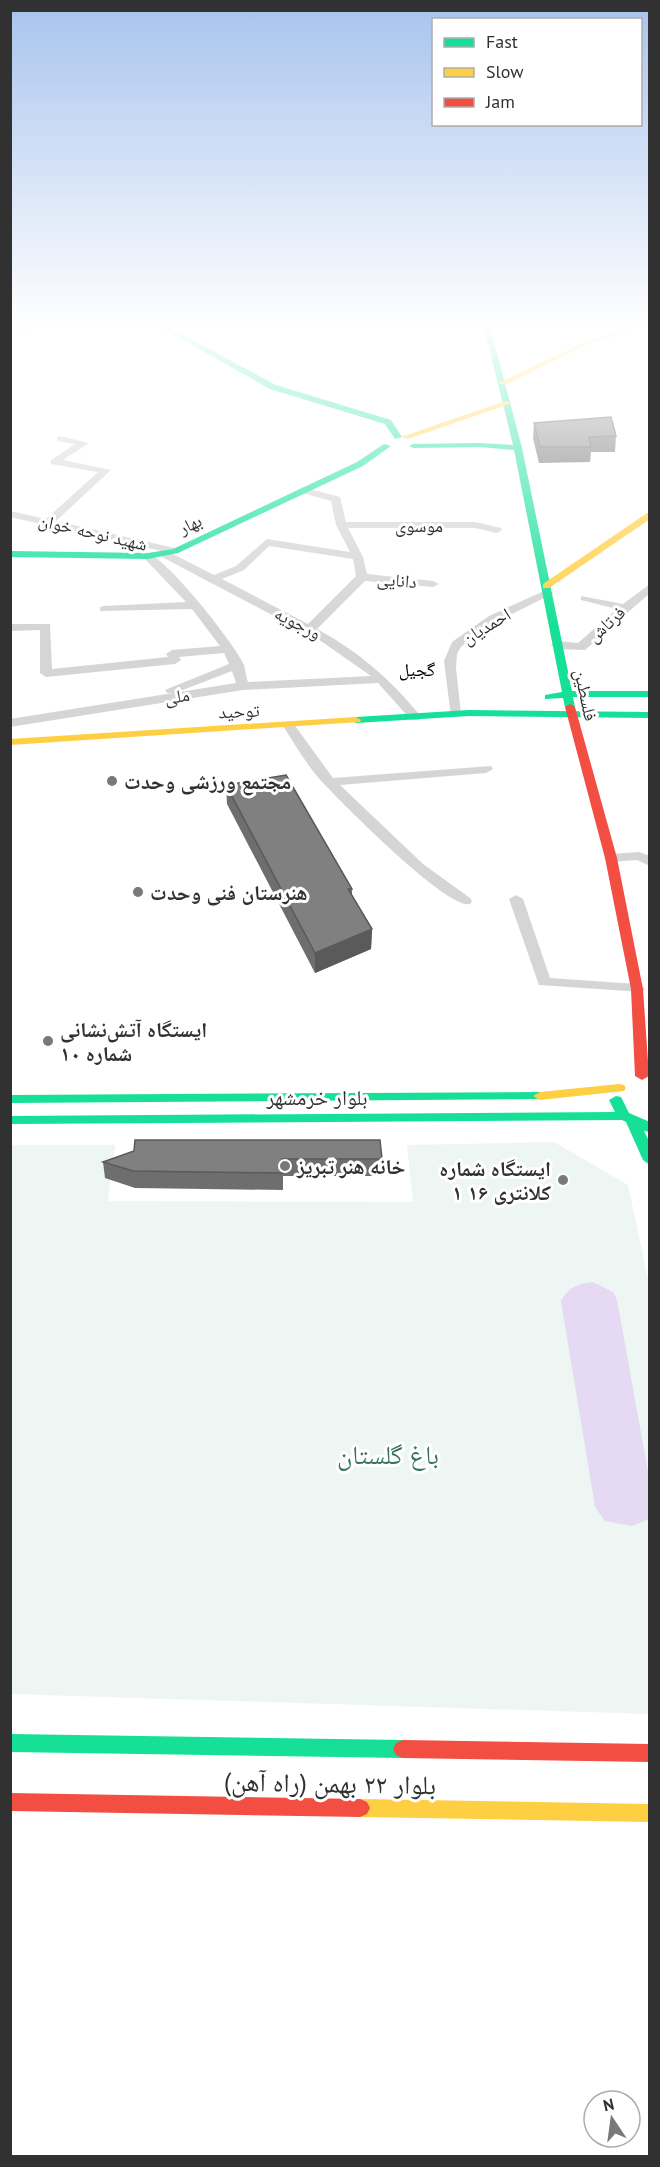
<svg xmlns="http://www.w3.org/2000/svg" width="660" height="2167" viewBox="0 0 660 2167" font-family="'PT Sans','Noto Naskh Arabic',sans-serif">
	<style>
		.green { fill: #edf6f2 }
		.water { fill: #e6d9f4 }
		.lines { fill: none; stroke-linecap: round; stroke-linejoin: round }
		.street { fill: #d5d5d5; fill-rule: evenodd }
		.fast { fill: #16e098; fill-rule: evenodd }
		.slow { fill: #ffcf43; fill-rule: evenodd }
		.jam { fill: #f24e42; fill-rule: evenodd }
		.wall { fill: #6e6e6e }
		.shaded-wall { fill: #5a5a5a }
		.building { fill: #808080; stroke: #5a5a5a; stroke-width: 1.5 }
		.poi-dot { fill: #797979; stroke: #fff; stroke-width: 2 }
		.labels { text-anchor: middle; dominant-baseline: central; stroke-width: 6; stroke-linejoin: round; paint-order: stroke }
		.far-street-label { font-size: 18px; fill: #313131; stroke: #fff }
		.far-neighbourhood-label { font-size: 18px; fill: #000; stroke: #fff }
		.poi-label { font-size: 21px; font-weight: bold; fill: #313131; stroke: #fff; text-anchor: start }
		.street-label { font-size: 21px; fill: #313131; stroke: #fff }
		.near-park-label { font-size: 26px; fill: #39725d; stroke: #fff }
		.near-street-label { font-size: 26px; fill: #313131; stroke: #fff }
	</style>
	<rect width="100%" height="100%" fill="#fff"/>
	<path class="green" d="M554 1142 628 1185 650 1288 649 1714 11 1694V1145H115L108 1201 413 1202 407 1145Z"/>
	<path class="water" d="M593 1282 613 1292 617 1300 649 1477V1519L632 1526 605 1521 595 1507 561 1301C569 1287 577 1284 593 1282Z"/>
	<g class="lines">
		<g class="street">
			<path d="M60 436 89 443 63 460 111 470 56 521 179 549V553H171L214 575 236 566 267 539 350 552 336 525 331 501 299 492 298 490 303 487 340 497 346 522H475L501 528 502 530 497 533 475 528H348L363 557 367 574 433 581 439 584 433 587 365 581 317 629C358 651 390 679 419 714V720H411L378 683 243 690 10 727V719L236 683 232 671 175 693H167L165 690 229 664 224 653 179 657 181 660 175 664 46 677 40 673V630L10 631V624H50L52 669 168 657 166 654 172 650 220 646 192 609 100 611V607L104 606 186 602 144 558 143 556 148 553C168 560 235 644 244 665 245 668 246 677 248 682L371 676 318 639 160 556 159 554 162 551 10 517V511L46 519 98 472 51 464V460L75 444 57 441V437ZM269 546 353 559 356 576 308 624 222 579 244 570Z"/>
			<path d="M650 584V593L585 650 557 649 551 645 557 641 578 643 617 609 581 600V596L623 604Z"/>
			<path d="M544 591 554 593 482 629 461 647 457 654 456 668 461 714 459 717H451L444 661 452 642 489 616Z"/>
			<path d="M289 722 293 723 333 778 491 766 493 769 486 773 340 785 423 864 470 898 472 901 470 904C448 910 345 806 326 786 309 769 296 746 283 726Z"/>
			<path d="M639 852 650 856V866L637 860 611 862 604 858 611 854Z"/>
			<path d="M516 895 523 899 550 978 637 984 642 986 645 989 642 992 539 985 509 899Z"/>
		</g>
		<g class="fast">
			<path d="M153 323H161L276 385 391 420 402 437 395 439 385 424 270 389Z"/>
			<path d="M483 323H489L522 448 572 691H650V697H573L575 707 570 710 565 707 563 698 545 699V695L562 692 514 450 480 447 413 448 409 446 413 444 480 443 513 445Z"/>
			<path d="M384 444 391 446 363 466 178 553 148 559 10 557V551L148 553 173 549 357 462Z"/>
			<path d="M469 710 650 712V718L469 716 356 723 351 720 356 717Z"/>
			<path d="M540 1092 547 1096 545 1099 10 1103V1095Z"/>
			<path d="M616 1096 621 1097 629 1113 650 1122V1132L644 1131 650 1143V1165L643 1160 626 1122 622 1120 10 1124V1116L615 1112 609 1100Z"/>
			<path d="M10 1734 403 1740 410 1743 413 1749 410 1755 403 1758 10 1752Z"/>
		</g>
		<g class="slow">
			<path d="M48 323H59L10 336V332Z"/>
			<path d="M643 323H650V325L589 344 505 385 498 383 585 342Z"/>
			<path d="M505 401 512 403 408 439 401 437Z"/>
			<path d="M647 513H650V519L549 588H543V584Z"/>
			<path d="M356 717 361 720 360 722 10 745V739Z"/>
			<path d="M619 1084 624 1085 626 1088 624 1091 540 1100 533 1096 540 1092Z"/>
			<path d="M360 1799 650 1804V1822L360 1817 353 1814 350 1808 353 1802Z"/>
		</g>
		<g class="jam">
			<path d="M570 704 575 707 617 858 643 989 649 1076 642 1080 635 1076 631 989 605 858 565 707Z"/>
			<path d="M403 1740 650 1744V1762L403 1758 396 1755 393 1749 396 1743Z"/>
			<path d="M10 1793 360 1799 367 1802 370 1808 367 1814 360 1817 10 1811Z"/>
		</g>
	</g>
	<g class="wall">
		<path d="M534 423 616 436 615 452H591L590 462 539 463 533 438Z"/>
		<path d="M226 785 352 889V895L372 929 371 949 315 973 227 804Z"/>
		<path d="M134 1151 382 1159 381 1176H283V1190L135 1188 105 1178 103 1162Z"/>
	</g>
	<path class="shaded-wall" d="M372 929 371 949 315 973V953Z"/>
	<g class="building">
		<path d="M611 417 616 436 589 437 591 447H540L534 423Z"/>
		<path d="M286 775 352 889H348L372 929 315 953 226 785Z"/>
		<path d="M135 1140H380L382 1159H282L283 1173 133 1171 103 1162 134 1151Z"/>
	</g>
	<linearGradient id="sky" x2="0" y2="1"><stop stop-color="#a7c3ed"/><stop offset="0.52" stop-color="#fff"/><stop offset="1" stop-color="#fff" stop-opacity="0"/></linearGradient>
	<rect width="660" height="626" fill="url(#sky)"/>
	<g class="poi-dot">
		<circle cx="112" cy="781" r="6"/>
		<circle cx="138" cy="892" r="6"/>
		<circle cx="48" cy="1041" r="6"/>
		<circle cx="285" cy="1166" r="6"/>
		<circle cx="563" cy="1180" r="6"/>
	</g>
	<g class="labels">
		<g class="far-street-label">
			<text transform="translate(190 524) rotate(-25)">بهار</text>
			<text x="419" y="525">موسوی</text>
			<text transform="translate(93 532) rotate(13)">شهید نوحه خوان</text>
			<text transform="translate(397 580) rotate(5)">دانایی</text>
			<text transform="translate(298 623) rotate(27)">ورجویه</text>
			<text transform="translate(606 624) rotate(-42)">فرتاش</text>
			<text transform="translate(486 626) rotate(-31)">احمدیان</text>
			<text transform="translate(586 695) rotate(78)">فلسطین</text>
			<text transform="translate(177 696) rotate(-8)">ملی</text>
			<text transform="translate(239 711) rotate(-3)">توحید</text>
		</g>
		<g class="far-neighbourhood-label">
			<text x="417" y="669">گجیل</text>
		</g>
		<g class="poi-label">
			<text x="124" y="781">مجتمع ورزشی وحدت</text>
			<text x="150" y="892">هنرستان فنی وحدت</text>
			<text x="60" y="1029">ایستگاه آتش‌نشانی<tspan x="60" dy="24">شماره ۱۰</tspan></text>
			<text x="297" y="1166">خانه هنر تبریز</text>
			<text x="551" y="1168" text-anchor="end">ایستگاه شماره<tspan x="551" dy="24">۱ کلانتری ۱۶</tspan></text>
		</g>
		<g class="street-label">
			<text x="317" y="1097">بلوار خرمشهر</text>
		</g>
		<g class="near-park-label">
			<text x="388" y="1454">باغ گلستان</text>
		</g>
		<g class="near-street-label">
			<text transform="translate(330 1783) rotate(1)">بلوار ۲۲ بهمن (راه آهن)</text>
		</g>
	</g>
	<rect width="660" height="2167" fill="none" stroke="#313131" stroke-width="24"/>
	<rect x="432" y="18" width="210" height="108" fill="#ffffff" stroke="#adadad" stroke-width="1.5"/>
	<rect x="444" y="38" width="30" height="9" fill="#16e098" stroke="#adadad" stroke-width="1.5"/>
	<text x="486" y="48" font-size="18" fill="#313131">Fast</text>
	<rect x="444" y="68" width="30" height="9" fill="#ffcf43" stroke="#adadad" stroke-width="1.5"/>
	<text x="486" y="78" font-size="18" fill="#313131">Slow</text>
	<rect x="444" y="98" width="30" height="9" fill="#f24e42" stroke="#adadad" stroke-width="1.5"/>
	<text x="486" y="108" font-size="18" fill="#313131">Jam</text>
	<g transform="translate(612 2119) rotate(347)"><circle r="28" fill="#ffffff" stroke="#adadad" stroke-width="1.5"/>
	<path d="M0-4.5L10 22L0 15L-10 22Z" fill="#797979"/>
	<text y="-9" font-size="16" font-weight="bold" text-anchor="middle" fill="#313131">N</text>
	</g>
</svg>
